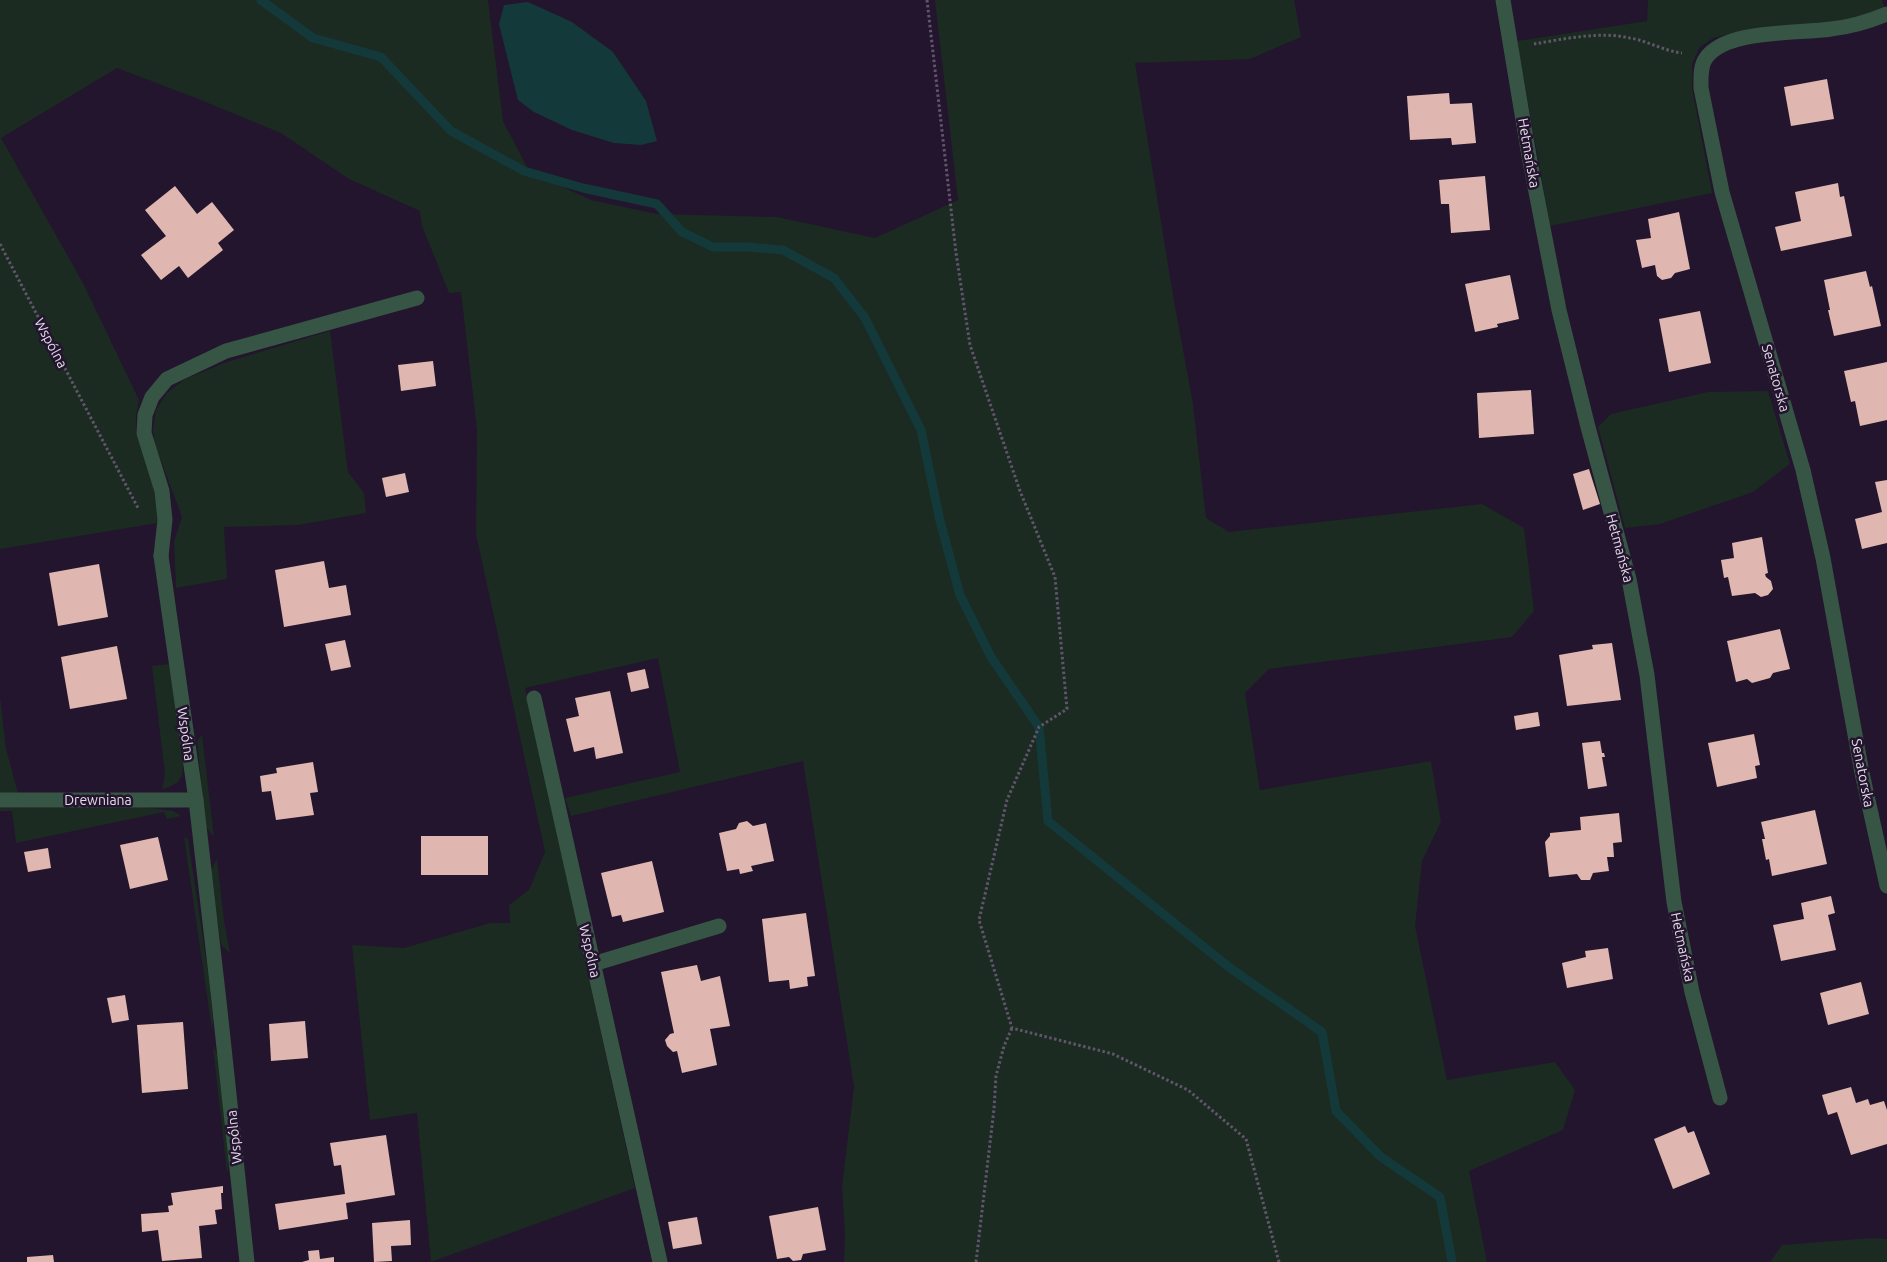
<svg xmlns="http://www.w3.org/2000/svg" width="1887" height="1262" viewBox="0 0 1887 1262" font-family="Ubuntu,sans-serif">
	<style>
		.green { fill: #1b2b21 }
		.water { fill: #14393a }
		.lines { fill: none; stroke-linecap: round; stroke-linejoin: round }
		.stream { stroke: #14393a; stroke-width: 9 }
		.building { fill: #e0b7b0 }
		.path { stroke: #62556b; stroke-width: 3; stroke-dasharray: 2.5 2.5; stroke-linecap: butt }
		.lane { stroke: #365544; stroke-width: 15 }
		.street { stroke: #365544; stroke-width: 15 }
		.labels { text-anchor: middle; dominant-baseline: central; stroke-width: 5; stroke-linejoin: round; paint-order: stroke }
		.street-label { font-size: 14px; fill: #e4daeb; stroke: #23152d }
	</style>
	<rect width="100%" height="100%" fill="#23152d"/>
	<g class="green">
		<path d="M0 0H488L503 121 529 171 591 200 657 214 777 217 875 238 958 200 935 0H1294L1301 37 1250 59 1135 63 1174 301 1193 404 1206 518 1229 532 1482 504 1524 528 1534 611 1512 637 1269 669 1245 693 1260 790 1431 761 1441 822 1422 861 1415 926 1447 1080 1555 1062 1575 1090 1563 1130 1469 1171 1487 1262H844L845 1234 842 1187 854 1087 803 761 571 816 565 798 680 772 658 658 525 688 635 1188 431 1262 417 1113 370 1120 352 945 404 948 490 923H510L509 905 529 890 545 852 476 534 477 430 461 292 449 293 422 226 420 211 349 179 281 133 196 98 117 68 1 138 83 283 139 400 136 416V432L155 492 158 523 0 549Z"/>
		<path d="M1648 0H1882L1885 9 1850 20 1794 27 1757 28 1713 38 1699 48 1692 65V88L1712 193 1550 226 1517 41 1647 21Z"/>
		<path d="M330 331 348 472 364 493 366 513 298 525 224 527 227 579 176 588 174 541 182 517 155 445 153 430 156 410 167 393 185 379 227 362Z"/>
		<path d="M1768 391 1790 464 1753 492 1660 524 1625 528 1598 427 1611 414 1708 392Z"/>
		<path d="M169 664 184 755 182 775 178 782 169 787 162 789 165 774 152 666Z"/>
		<path d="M0 697 6 749 18 793H0Z"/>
		<path d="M202 735 214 837 206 827 197 741Z"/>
		<path d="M145 807 173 811 181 816 167 819 164 812 16 843 12 811H0V808Z"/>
		<path d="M184 837 188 839 209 979 213 1020 212 1030Z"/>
		<path d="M217 859 224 921 230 953 221 945 210 872Z"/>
		<path d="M213 1046 218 1056 229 1165 227 1173Z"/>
		<path d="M1872 1238 1887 1239V1262H1770L1782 1245Z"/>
	</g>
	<path class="water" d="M528 2 572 22 613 52 646 101 657 141 641 145 614 143 572 130 534 112 518 100 499 24 504 5Z"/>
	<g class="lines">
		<path class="stream" d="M261 0 313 38 381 57 451 131 524 171 583 188 657 204 682 232 713 247H747L783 250 834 278 865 318 921 430 940 521 960 595 991 657 1039 727 1048 821 1230 968 1322 1032 1336 1111 1381 1157 1440 1197 1452 1262"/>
	</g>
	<g class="building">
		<path d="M1827 79 1834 119 1791 126 1784 87Z"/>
		<path d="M1449 93 1450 104 1472 103 1476 143 1452 145 1451 138 1410 140 1407 96Z"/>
		<path d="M1485 176 1490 230 1451 233 1449 204H1441L1439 180Z"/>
		<path d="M1838 183 1840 197 1844 196 1852 236 1781 251 1775 227 1801 221 1795 192Z"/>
		<path d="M175 186 197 214 212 202 234 230 218 243 223 250 188 278 179 266 161 280 141 255 166 236 145 210Z"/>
		<path d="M1679 212 1690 269 1675 273 1671 278 1662 280 1657 276 1655 265 1642 268 1636 240 1651 238 1648 219Z"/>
		<path d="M1866 271 1870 287 1872 286 1881 326 1834 336 1828 310H1830L1824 280Z"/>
		<path d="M1510 275 1519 319 1497 324 1498 327 1475 332 1465 284Z"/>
		<path d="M1700 311 1711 363 1669 372 1659 319Z"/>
		<path d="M433 361 436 386 401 391 398 365Z"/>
		<path d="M1887 362V420L1860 426 1855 401 1851 402 1844 371Z"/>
		<path d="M1531 390 1534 434 1479 438 1477 393Z"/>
		<path d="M1589 469 1600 504 1583 510 1573 474Z"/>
		<path d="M405 473 409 492 386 497 382 478Z"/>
		<path d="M1887 480V543L1862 549 1855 519 1882 512 1875 482Z"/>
		<path d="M1762 537 1768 573 1765 574 1766 577 1771 581 1773 589 1768 595 1761 597 1755 593 1732 596 1728 577 1724 578 1721 560 1734 558 1732 543Z"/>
		<path d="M324 561 329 588 346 585 351 615 284 627 275 570Z"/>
		<path d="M99 564 108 617 58 626 49 573Z"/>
		<path d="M1780 629 1790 669 1773 673 1770 678 1752 683 1747 679 1736 682 1727 641Z"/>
		<path d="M345 640 351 667 331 671 325 644Z"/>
		<path d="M1612 643 1621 700 1567 706 1559 655 1593 649 1592 645Z"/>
		<path d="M117 646 127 699 70 709 61 657Z"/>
		<path d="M645 669 649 688 631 692 627 673Z"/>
		<path d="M610 691 623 753 596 759 594 747 574 752 566 719 579 716 575 698Z"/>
		<path d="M1538 712 1540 726 1516 730 1514 716Z"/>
		<path d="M1754 734 1760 765 1755 766 1757 778 1717 787 1708 743Z"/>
		<path d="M1600 741 1602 753H1604L1605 757H1602L1607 786 1588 789 1582 743Z"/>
		<path d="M313 762 318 792 310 793 314 815 276 820 271 791 262 792 260 776 277 773 276 768Z"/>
		<path d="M1815 810 1827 864 1772 876 1769 859 1766 860 1762 839H1765L1761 822Z"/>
		<path d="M1619 813 1622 842 1613 843 1614 857H1607L1609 871 1593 873 1590 880H1581L1577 874 1549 877 1545 842 1550 836V833L1581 830 1580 817Z"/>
		<path d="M747 821 753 826 766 823 774 861 751 866 753 871 740 874 739 869 727 871 719 833 736 829 739 823Z"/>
		<rect x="421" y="836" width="67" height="39"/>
		<path d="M158 837 168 880 130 889 120 845Z"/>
		<path d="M48 848 51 868 28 872 24 852Z"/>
		<path d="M652 861 664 912 623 922 621 915 612 917 601 873Z"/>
		<path d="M1831 896 1835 913 1828 915 1836 950 1781 961 1773 925 1804 919 1801 903Z"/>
		<path d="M806 913 815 976 807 977 808 986 790 989 789 980 769 982 762 919Z"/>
		<path d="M1608 948 1613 979 1567 988 1562 963 1586 957 1585 951Z"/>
		<path d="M697 965 701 981 720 976 730 1026 710 1029 717 1065 682 1073 677 1051 673 1052 667 1046 665 1040 670 1034 674 1033 661 972Z"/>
		<path d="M1861 982 1869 1014 1828 1025 1820 993Z"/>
		<path d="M125 995 129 1020 112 1023 107 998Z"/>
		<path d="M305 1021 308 1058 271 1061 269 1024Z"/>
		<path d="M183 1022 188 1089 142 1093 137 1025Z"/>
		<path d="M1851 1087 1856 1103 1868 1099 1870 1105 1884 1101 1887 1110V1144L1851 1155 1837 1112 1828 1115 1822 1095Z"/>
		<path d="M1685 1126 1688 1133 1694 1131 1710 1174 1673 1189 1654 1139Z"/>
		<path d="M386 1135 395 1195 346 1203 348 1219 279 1230 275 1204 345 1194 341 1165 334 1166 330 1143Z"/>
		<path d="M223 1186V1193H221L222 1209 215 1210 217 1224 199 1226 202 1258 162 1261 158 1230 142 1232 141 1214 169 1212 168 1206 173 1205 171 1193Z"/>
		<path d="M818 1207 826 1250 803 1254 801 1260 793 1261 789 1257 777 1259 769 1216Z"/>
		<path d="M697 1217 702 1244 673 1249 668 1222Z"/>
		<path d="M410 1220 411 1245 391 1246 392 1261 374 1262 372 1223Z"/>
		<path d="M319 1250 320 1259 334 1257V1262H302L309 1260 308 1251Z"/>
		<path d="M53 1255 54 1262H27V1257Z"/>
	</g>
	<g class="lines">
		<g class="path">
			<path d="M927 0 956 253 970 345 1020 491 1055 577 1067 709 1039 727 1007 800 979 920 1012 1028 1113 1054 1188 1090 1246 1139 1279 1262"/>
			<path d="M1534 44C1563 39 1601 31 1630 38 1648 41 1664 51 1682 53"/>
			<path d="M0 244 138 508"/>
			<path d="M976 1262 994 1109 996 1076 1004 1046 1012 1028"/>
		</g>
		<g class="lane">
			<path d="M161 556 165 520 162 491 144 433 145 415 152 397 167 379 226 351 417 298"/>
			<path d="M593 964 719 926"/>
		</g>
		<g class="street">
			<path d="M1503 0 1529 156 1559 310 1588 427 1629 579 1647 675 1674 902 1692 992 1720 1098"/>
			<path d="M1887 14C1868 22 1851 27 1831 29 1798 34 1726 29 1706 58 1700 66 1701 78 1701 88L1722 192 1803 470 1823 558 1862 773 1887 886"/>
			<path d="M161 556 196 800 219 1001 247 1262"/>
			<path d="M534 698 660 1262"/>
			<path d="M0 800H196"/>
		</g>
	</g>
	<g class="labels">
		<g class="street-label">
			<text transform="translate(1529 153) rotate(80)">Hetmańska</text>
			<text transform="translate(51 343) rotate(62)">Wspólna</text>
			<text transform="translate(1776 378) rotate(74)">Senatorska</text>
			<text transform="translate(1620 548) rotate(75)">Hetmańska</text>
			<text transform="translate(186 734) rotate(82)">Wspólna</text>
			<text transform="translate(1863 773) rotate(79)">Senatorska</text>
			<text x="98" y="800">Drewniana</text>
			<text transform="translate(1683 947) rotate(78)">Hetmańska</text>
			<text transform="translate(590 951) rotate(77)">Wspólna</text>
			<text transform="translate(234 1137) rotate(-96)">Wspólna</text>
		</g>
	</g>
</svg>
